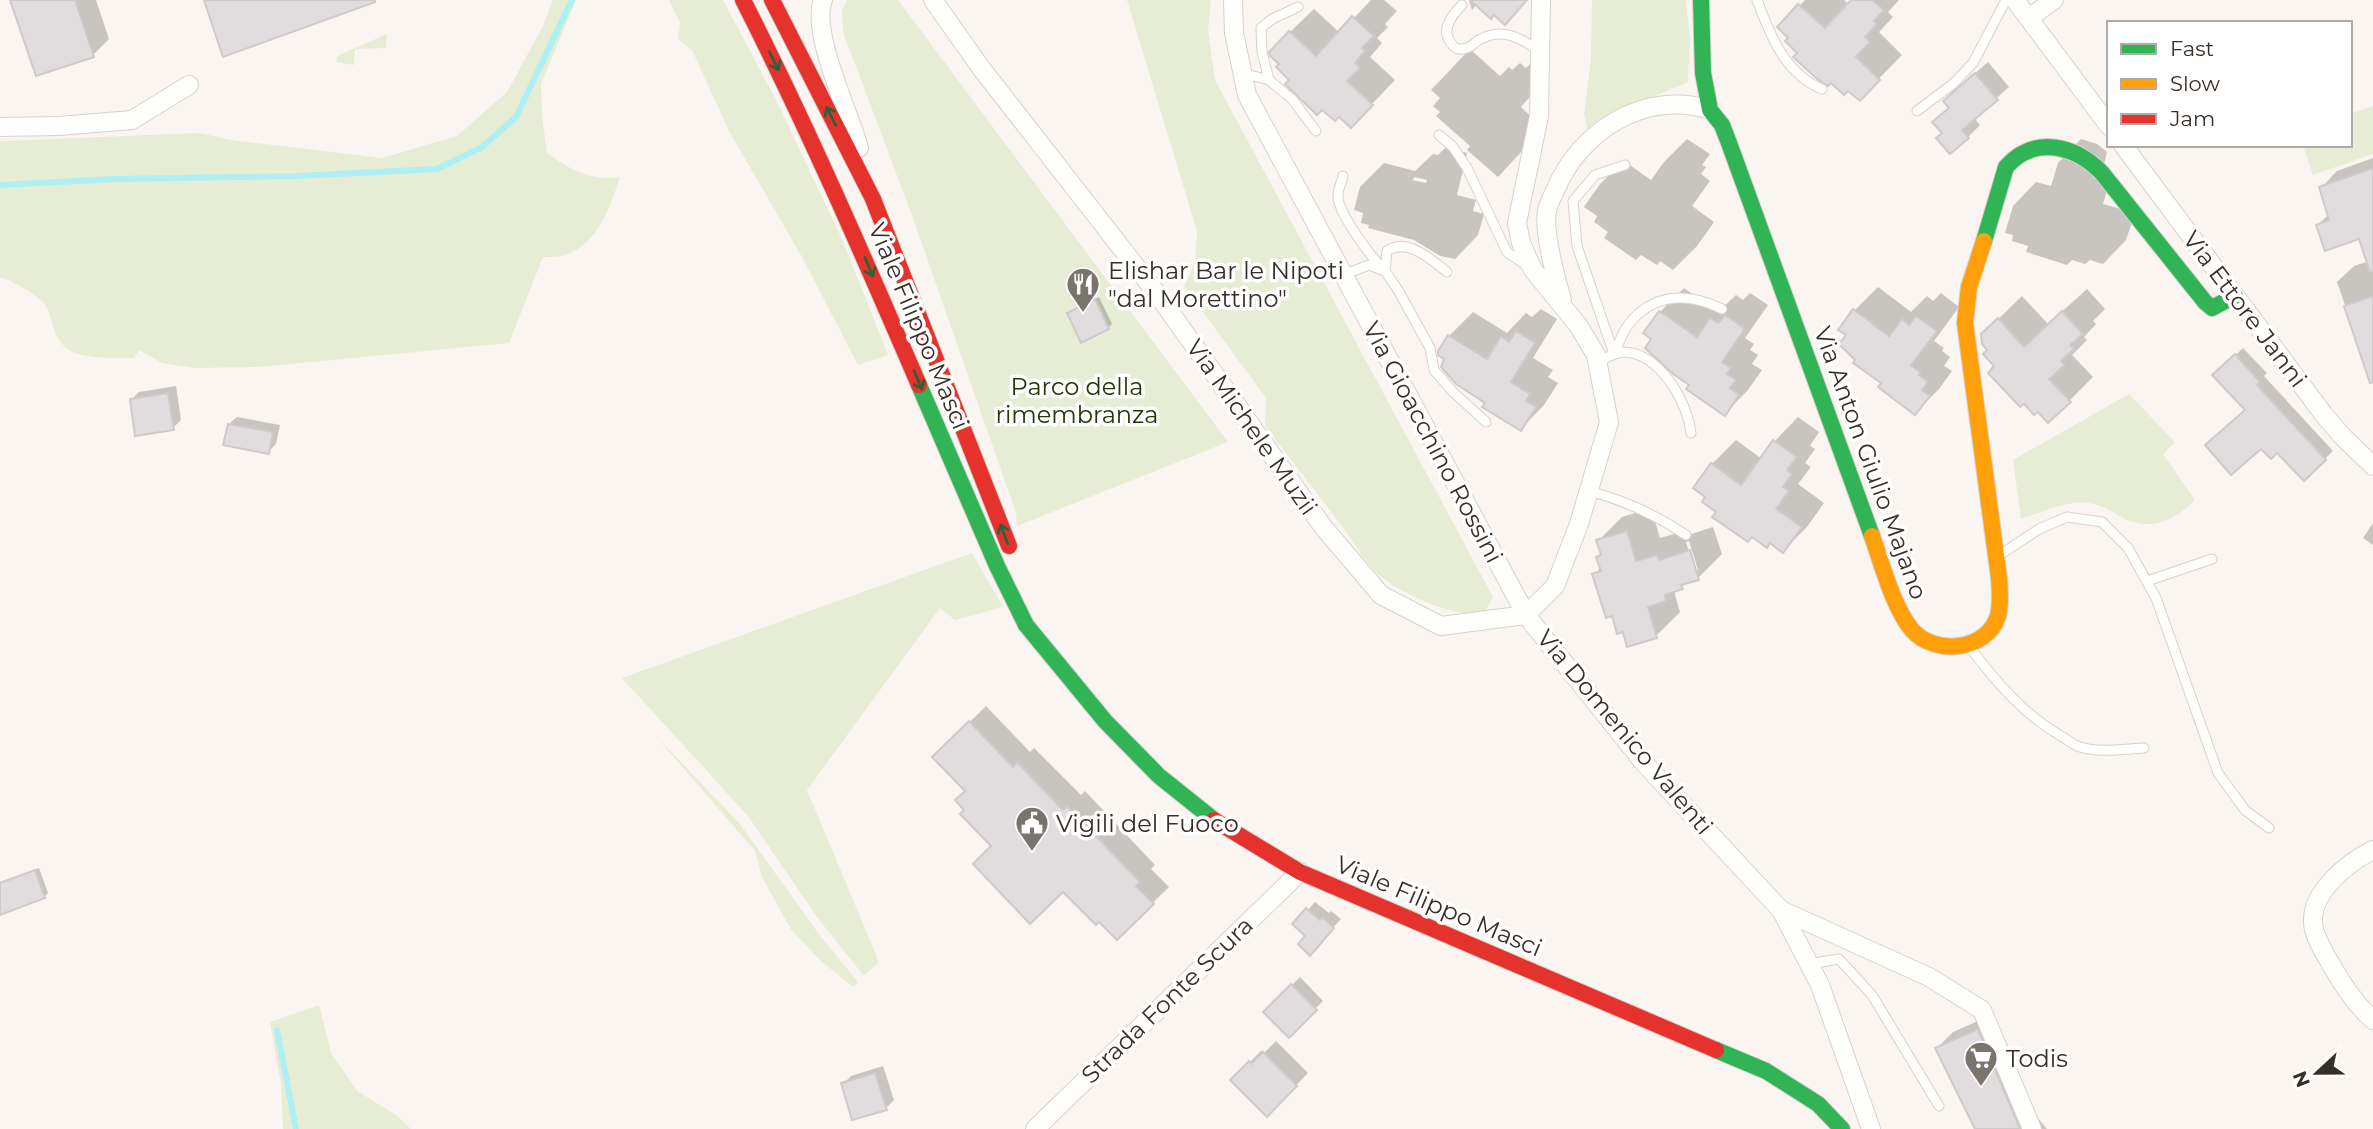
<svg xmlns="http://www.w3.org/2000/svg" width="2373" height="1129" viewBox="0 0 2373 1129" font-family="Montserrat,sans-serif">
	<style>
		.green { fill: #e6edd4 }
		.shadow { fill: #0003; fill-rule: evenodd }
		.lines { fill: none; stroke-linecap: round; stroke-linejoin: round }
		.stream { stroke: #aceff5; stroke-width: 6 }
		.building { fill: #e1ddde; stroke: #cecacc; stroke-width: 2 }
		.lane-casing { stroke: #d8d2cc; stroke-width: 11 }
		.street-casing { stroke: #d8d2cc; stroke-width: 20 }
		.fast-casing { stroke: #d8d2cc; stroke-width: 18 }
		.slow-casing { stroke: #d8d2cc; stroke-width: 18 }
		.jam-casing { stroke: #d8d2cc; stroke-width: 18 }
		.lane { stroke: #fefefd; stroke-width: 9 }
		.street { stroke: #fefefd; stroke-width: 18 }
		.fast { stroke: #30b455; stroke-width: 16 }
		.slow { stroke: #ff9f0a; stroke-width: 16 }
		.jam { stroke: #e5322d; stroke-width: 16 }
		.oneway { stroke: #355d37 }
		.labels { text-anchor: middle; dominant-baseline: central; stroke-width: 7; stroke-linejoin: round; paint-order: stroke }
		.poi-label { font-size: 24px; fill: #372e27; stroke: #fff; text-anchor: start }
		.street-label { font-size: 24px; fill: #372e27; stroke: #fff }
		.park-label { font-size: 24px; fill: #273604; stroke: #fff }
	</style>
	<rect width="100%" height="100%" fill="#faf5f0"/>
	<g class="green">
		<path d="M553 0H576L541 84 542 116 547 153C569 169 592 182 620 177 611 205 597 246 565 255 558 257 550 257 543 257L509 343 259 367 195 368 162 363 139 350 134 358C118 358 82 359 69 350 51 338 54 315 43 302 35 294 11 280 0 277V141L199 133 231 140 382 158 457 136 507 92 543 26Z"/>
		<path d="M669 0H723L776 100 842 239 888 355 858 365 802 257 729 131 692 50 678 39 680 23Z"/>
		<path d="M847 0H898L1228 442 1017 526 1016 513 914 221 843 32 842 11Z"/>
		<path d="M1127 0H1211L1208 31 1215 80 1493 597 1485 612C1456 620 1402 594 1380 576 1366 564 1355 544 1344 529 1318 494 1291 460 1265 426L1266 398 1184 286 1195 263 1197 231Z"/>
		<path d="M1592 0H1686L1690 40 1688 82 1622 110 1588 133 1584 114 1591 58Z"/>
		<path d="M387 34 386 48 355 49 354 65 336 62 337 56Z"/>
		<path d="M2373 106V154L2313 175 2303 145H2350V114Z"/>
		<path d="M2129 394 2175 442 2163 454 2195 500C2176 520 2149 532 2123 518 2111 511 2103 505 2089 503 2067 500 2041 513 2021 519L2013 460Z"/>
		<path d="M972 553 1003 607 955 620 940 608 807 790 879 962 864 976 817 917 748 816 622 678Z"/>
		<path d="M654 734 740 824 821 937 858 982 853 987 820 960 790 928 762 877 755 851Z"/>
		<path d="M319 1005 331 1053 357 1091 396 1115 411 1129H283L281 1084 270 1022Z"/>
	</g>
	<g class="shadow">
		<path d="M12 0H96L109 39 93 55Z"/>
		<path d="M1371 0H1384L1397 11 1385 24 1388 27 1377 38 1382 43 1370 57 1395 80 1351 126 1292 80 1290 32 1314 9 1340 33Z"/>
		<path d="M1469 0H1528L1505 22 1477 4 1472 10Z"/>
		<path d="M1805 0H1844L1849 5 1853 0H1899L1888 12 1893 17 1879 32 1902 55 1860 98 1799 53 1791 38 1780 27Z"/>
		<path d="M1470 49 1500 76 1509 67 1512 70 1520 63 1526 68 1532 62 1548 76 1521 107 1538 123 1537 135 1498 177 1467 150 1470 146 1436 116 1440 112 1433 106 1440 98 1431 90Z"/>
		<path d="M1988 62 2009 87 1974 118 1980 125 1968 137 1944 133 1957 89Z"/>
		<path d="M1687 139 1710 154 1702 165 1706 167 1701 174 1710 181 1692 206 1714 222 1697 246 1673 270 1660 261 1657 265 1641 255 1636 260 1604 238 1608 232 1594 222 1597 216 1584 207 1600 184 1624 161 1651 180 1664 162Z"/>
		<path d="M2081 139 2097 144 2107 152 2104 164 2109 184 2103 204 2135 213 2126 240 2103 264 2090 260 2085 264 2072 260 2067 265 2026 252 2028 246 2012 241 2013 235 2005 233 2013 206 2036 182 2051 186 2058 163Z"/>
		<path d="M1446 147 1467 153 1457 195 1476 200 1473 211 1484 214 1478 235 1455 259 1440 256 1414 240 1368 228 1369 225 1361 223 1363 213 1354 210 1360 187 1384 163 1415 171 1433 154 1438 155ZM1415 177 1427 180 1426 183 1412 180Z"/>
		<path d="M2373 158V362L2366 365 2337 282 2354 266 2369 261 2360 237 2318 225 2329 214 2321 188 2337 171Z"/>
		<path d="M1878 287 1911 312 1927 296 1933 301 1941 293 1959 307 1934 341 1944 348 1942 351 1950 357 1944 366 1952 371 1939 389 1915 413 1858 360 1848 335 1854 311Z"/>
		<path d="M1684 288 1718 312 1736 295 1743 300 1750 293 1768 305 1745 338 1754 344 1750 350 1758 355 1752 364 1762 370 1748 390 1725 413 1691 385 1654 338 1660 312Z"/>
		<path d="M2087 289 2105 309 2093 321 2096 324 2084 337 2087 340 2072 355 2093 377 2069 401 1997 366 1982 335 2022 296 2048 324Z"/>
		<path d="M1099 297 1112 324 1108 328 1069 313Z"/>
		<path d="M1541 309 1557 319 1533 358 1553 370 1548 377 1558 383 1544 405 1521 429 1487 402 1440 351 1449 336 1473 312 1507 333 1526 313 1532 317Z"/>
		<path d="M2243 348 2267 373 2264 376 2333 451 2304 479 2247 410 2215 375Z"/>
		<path d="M176 386 181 420 173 428 131 400 139 392Z"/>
		<path d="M237 417 280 425 276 444 268 452 229 424Z"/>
		<path d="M1798 417 1819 432 1810 446 1815 449 1805 463 1811 467 1798 484 1824 503 1807 527 1783 551 1718 512 1712 464 1736 440 1762 459 1775 441Z"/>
		<path d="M1651 508 1660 538 1681 532 1682 537 1713 527 1722 554 1698 578 1688 581 1682 587 1674 591 1680 612 1656 636 1624 630 1613 614 1594 575 1601 567 1598 557 1602 553 1598 541 1622 517ZM1689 541 1698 570H1694L1686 542Z"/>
		<path d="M2373 523V545L2363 538Z"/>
		<path d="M986 706 1030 752 1034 748 1081 795 1085 791 1155 865 1151 869 1169 887 1117 938 1063 889 994 845 966 810 967 791 934 757Z"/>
		<path d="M39 868 48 893 44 897 0 913V882Z"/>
		<path d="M1315 902 1329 913 1331 911 1341 919 1317 945 1295 924Z"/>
		<path d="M1300 977 1323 1001 1289 1035 1265 1012Z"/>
		<path d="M1994 1014 2037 1117 2047 1129H1977L1937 1048 1953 1032Z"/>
		<path d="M1276 1041 1308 1073 1267 1115 1232 1080 1262 1050 1264 1053Z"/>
		<path d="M883 1066 894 1100 886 1108 843 1084 851 1076Z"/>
	</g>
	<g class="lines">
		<g class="stream">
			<path d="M0 185 115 179 298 176 437 169 482 147 516 117 572 0"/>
			<path d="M277 1030 296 1129"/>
		</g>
	</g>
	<g class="building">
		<path d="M10 0H75L94 57 36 76Z"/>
		<path d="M204 0H375V2L223 57Z"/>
		<path d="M1470 0H1527L1505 25 1494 15 1491 19Z"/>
		<path d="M1851 0H1872L1884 10 1874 21 1877 24 1865 37 1870 42 1856 57 1880 80 1860 101 1848 91 1844 95 1831 83 1828 86 1816 78 1793 57 1797 53 1785 41 1788 38 1777 27 1798 4 1825 28Z"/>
		<path d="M1352 16 1374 36 1362 48 1365 51 1355 63 1360 68 1347 81 1373 105 1351 128 1339 117 1335 121 1322 110 1317 115 1285 84 1289 80 1276 67 1279 64 1270 56 1269 52 1289 31 1316 56Z"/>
		<path d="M1975 73 1998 100 1962 130 1969 138 1950 154 1936 138 1942 133 1932 122 1949 108 1943 101Z"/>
		<path d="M2373 168V271L2370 272 2359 239 2325 251 2316 225 2329 220 2319 187Z"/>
		<path d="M2373 296V382L2370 383 2344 306Z"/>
		<path d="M1095 299 1109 329 1081 343 1067 313Z"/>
		<path d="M1853 309 1889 336 1902 319 1909 325 1916 316 1937 331 1911 365 1921 373 1919 375 1928 382 1922 390 1930 396 1915 415 1878 387 1881 383 1853 363 1855 360 1839 344 1846 335 1838 330Z"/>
		<path d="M1659 311 1697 337 1710 318 1718 323 1725 315 1745 329 1722 362 1731 368 1727 374 1736 380 1730 388 1739 395 1725 416 1686 389 1689 385 1673 374 1645 348 1651 339 1643 333Z"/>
		<path d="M2062 311 2083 334 2070 345 2074 349 2061 361 2065 365 2049 379 2071 402 2048 423 2038 412 2034 415 2024 404 2020 407 1988 373 1994 366 1983 354 1987 350 1982 344 1981 334 1998 318 2024 347Z"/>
		<path d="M1516 331 1535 343 1511 382 1530 394 1526 401 1536 407 1521 431 1482 407 1485 403 1456 384 1441 367 1444 359 1438 355V351L1448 335 1487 359 1501 336 1509 342Z"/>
		<path d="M2235 354 2260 382 2257 385 2326 460 2304 481 2277 453 2271 459 2261 449 2231 475 2205 445 2245 410 2212 375Z"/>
		<path d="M168 393 174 430 135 436 130 399Z"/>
		<path d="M228 424 273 432 269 454 223 445Z"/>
		<path d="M1773 440 1797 457 1787 470 1792 474 1783 487 1789 491 1776 509 1802 527 1783 553 1770 543 1767 548 1752 537 1748 542 1712 517 1716 512 1702 502 1705 497 1693 488 1711 463 1741 485Z"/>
		<path d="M1627 531 1636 561 1657 555 1659 560 1690 550 1699 580 1681 585 1683 589 1665 595 1666 601 1648 607 1657 638 1627 647 1623 632 1617 634 1612 616 1606 618 1592 574 1601 571 1596 557 1601 555 1596 540Z"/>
		<path d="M969 721 1013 767 1017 762 1063 810 1067 806 1140 882 1136 886 1154 904 1117 940 1099 922 1096 925 1063 892 1030 924 973 864 991 846 960 814 964 810 955 800 965 791 932 757Z"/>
		<path d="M35 870 45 898 0 915V883Z"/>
		<path d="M1306 908 1320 920 1322 917 1334 928 1310 956 1298 944 1305 936 1292 924Z"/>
		<path d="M1291 984 1317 1010 1289 1038 1263 1012Z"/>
		<path d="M1978 1029 2020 1129H1975L1935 1048Z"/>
		<path d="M1263 1052 1297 1086 1267 1117 1230 1080 1249 1061 1251 1064Z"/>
		<path d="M875 1073 887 1110 852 1120 841 1083Z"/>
	</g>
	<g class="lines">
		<defs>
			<g id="lane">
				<path d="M1757 0C1770 35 1785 74 1822 89"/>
				<path d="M1462 5C1452 15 1440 30 1451 43 1453 46 1456 49 1460 49 1468 50 1473 44 1479 40 1501 27 1520 37 1539 51"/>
				<path d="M1242 73 1269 80 1292 99 1316 131"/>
				<path d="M1269 80 1262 52 1261 28 1272 19 1298 7"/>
				<path d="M1917 111 1954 83 1973 63 2006 0"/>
				<path d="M1439 135 1453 147 1467 168 1507 252 1529 267"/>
				<path d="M1625 165 1595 175 1573 201 1577 246 1614 354C1619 344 1622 332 1629 324 1653 293 1689 292 1722 309"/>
				<path d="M1343 176C1342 182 1337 191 1338 197 1339 215 1372 258 1385 271L1387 251C1407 237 1432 260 1447 272"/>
				<path d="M1343 275 1369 265 1385 271 1398 290 1430 348 1434 370 1452 391 1486 422"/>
				<path d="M1598 362C1606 358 1615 352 1624 352 1660 353 1688 403 1691 433"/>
				<path d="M1589 491C1624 500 1656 515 1686 535"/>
				<path d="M1998 556 2039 529 2067 517 2102 522 2128 548 2156 598 2218 773 2245 810 2269 828"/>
				<path d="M2147 581 2212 559"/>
				<path d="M1969 646C1995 681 2023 714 2061 736 2067 739 2073 745 2080 747 2099 753 2124 749 2144 748"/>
				<path d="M1809 964 1839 959 1872 995 1939 1106"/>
			</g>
			<g id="street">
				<path d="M823 0C810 32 850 114 859 148"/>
				<path d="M933 0 981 68 1155 291 1324 528 1381 595 1441 626 1526 615"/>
				<path d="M1233 0 1234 33 1247 95 1526 615 1644 763 1781 910 1820 985 1871 1129"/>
				<path d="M2015 0 2109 126"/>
				<path d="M2029 18 2054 0"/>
				<path d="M0 127 59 126 132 120 189 85"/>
				<path d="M2123 145 2324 415 2343 437 2373 466"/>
				<path d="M1562 300C1556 280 1543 231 1547 211 1548 204 1552 197 1555 191 1579 131 1646 89 1710 110"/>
				<path d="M1526 615 1555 586 1579 524 1609 422 1596 355 1578 325 1533 270 1521 243 1517 223 1539 116 1541 0"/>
				<path d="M2373 850C2347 863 2311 892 2313 923 2314 938 2326 955 2333 968 2344 987 2356 1005 2373 1020"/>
				<path d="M1781 910 1929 977 1982 1010 2032 1129"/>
				<path d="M1035 1129 1300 872"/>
			</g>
			<g id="fast">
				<path d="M1701 0 1703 73 1710 110 1722 125 1729 143 1872 536"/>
				<path d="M1984 241 2006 167C2034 135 2075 145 2102 173L2205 302 2212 308 2235 296"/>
				<path d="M919 385 997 566 1026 625 1105 721 1159 776 1214 820"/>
				<path d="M1716 1050 1766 1071 1818 1104 1842 1129"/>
			</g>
			<path id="slow" d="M1872 536C1882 564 1893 607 1912 630 1935 656 1987 651 1998 616 2001 604 2000 590 1999 578L1965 323 1969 287 1984 241"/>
			<g id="jam">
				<path d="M743 0C807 126 863 255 919 385"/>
				<path d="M772 0 873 199 1009 546"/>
				<path d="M1214 820 1300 872 1716 1050"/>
			</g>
		</defs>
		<use href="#lane" class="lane-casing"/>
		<use href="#street" class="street-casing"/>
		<use href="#fast" class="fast-casing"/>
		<use href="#slow" class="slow-casing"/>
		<use href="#jam" class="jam-casing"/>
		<use href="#lane" class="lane"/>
		<use href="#street" class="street"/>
		<use href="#fast" class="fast"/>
		<use href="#slow" class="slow"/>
		<use href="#jam" class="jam"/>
	</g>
	<defs><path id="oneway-shaft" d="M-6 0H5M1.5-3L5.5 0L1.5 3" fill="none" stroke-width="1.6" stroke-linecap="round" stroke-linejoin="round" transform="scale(1.75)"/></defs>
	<g class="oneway">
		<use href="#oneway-shaft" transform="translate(774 61) rotate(63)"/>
		<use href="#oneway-shaft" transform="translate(831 116) rotate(-117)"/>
		<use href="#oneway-shaft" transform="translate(869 267) rotate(67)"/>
		<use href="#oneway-shaft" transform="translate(918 380) rotate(67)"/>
		<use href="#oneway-shaft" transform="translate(1004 534) rotate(-111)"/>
	</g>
	<defs>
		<symbol id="restaurant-pin" viewBox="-11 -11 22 30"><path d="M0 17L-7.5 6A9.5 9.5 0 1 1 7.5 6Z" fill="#7b746d" stroke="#fff"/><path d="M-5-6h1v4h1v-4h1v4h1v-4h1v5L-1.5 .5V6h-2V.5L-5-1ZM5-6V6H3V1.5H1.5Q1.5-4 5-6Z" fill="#fff"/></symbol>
		<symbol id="civic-pin" viewBox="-11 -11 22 30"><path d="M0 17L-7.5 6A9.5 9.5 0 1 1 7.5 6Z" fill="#7b746d" stroke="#fff"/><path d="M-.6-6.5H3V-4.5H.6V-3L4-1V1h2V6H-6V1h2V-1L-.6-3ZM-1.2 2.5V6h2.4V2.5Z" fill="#fff"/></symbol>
		<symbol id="supermarket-pin" viewBox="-11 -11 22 30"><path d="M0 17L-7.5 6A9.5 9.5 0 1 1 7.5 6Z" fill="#7b746d" stroke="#fff"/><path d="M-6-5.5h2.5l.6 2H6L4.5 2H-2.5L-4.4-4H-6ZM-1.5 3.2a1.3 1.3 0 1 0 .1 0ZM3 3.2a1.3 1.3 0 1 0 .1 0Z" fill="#fff"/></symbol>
	</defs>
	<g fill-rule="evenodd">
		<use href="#restaurant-pin" x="1064" y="265" width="38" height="52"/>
		<use href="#civic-pin" x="1013" y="804" width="38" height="52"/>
		<use href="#supermarket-pin" x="1962" y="1039" width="38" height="52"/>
	</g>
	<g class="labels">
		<g class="poi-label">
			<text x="1108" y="270">Elishar Bar le Nipoti<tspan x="1108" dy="28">"dal Morettino"</tspan></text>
			<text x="1056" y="823">Vigili del Fuoco</text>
			<text x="2006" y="1058">Todis</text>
		</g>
		<g class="street-label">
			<text transform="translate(2245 309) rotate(53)">Via Ettore Janni</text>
			<text transform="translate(919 326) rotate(67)">Viale Filippo Masci</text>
			<text transform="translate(1252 427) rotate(55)">Via Michele Muzii</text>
			<text transform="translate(1433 442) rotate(62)">Via Gioacchino Rossini</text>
			<text transform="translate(1871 463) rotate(70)">Via Anton Giulio Majano</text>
			<text transform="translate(1625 732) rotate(50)">Via Domenico Valenti</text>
			<text transform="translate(1439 906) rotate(23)">Viale Filippo Masci</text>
			<text transform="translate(1167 1000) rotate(-44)">Strada Fonte Scura</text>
		</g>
		<g class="park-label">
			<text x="1077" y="386">Parco della<tspan x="1077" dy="28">rimembranza</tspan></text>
		</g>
	</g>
	<rect x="2107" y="21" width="245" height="126" fill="#ffffff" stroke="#afaba9" stroke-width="2"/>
	<rect x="2121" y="44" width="35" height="10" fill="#30b455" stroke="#afaba9" stroke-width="2"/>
	<text x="2170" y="56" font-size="21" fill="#372e27">Fast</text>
	<rect x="2121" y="79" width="35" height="10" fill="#ff9f0a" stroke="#afaba9" stroke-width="2"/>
	<text x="2170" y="91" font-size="21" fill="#372e27">Slow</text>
	<rect x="2121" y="114" width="35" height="10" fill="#e5322d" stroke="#afaba9" stroke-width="2"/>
	<text x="2170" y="126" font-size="21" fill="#372e27">Jam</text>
	<g transform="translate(2317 1073) rotate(248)" stroke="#ffffff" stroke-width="5" paint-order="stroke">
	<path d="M0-5L12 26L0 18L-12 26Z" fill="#372e27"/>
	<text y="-10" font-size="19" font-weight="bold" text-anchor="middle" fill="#372e27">N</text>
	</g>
</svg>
